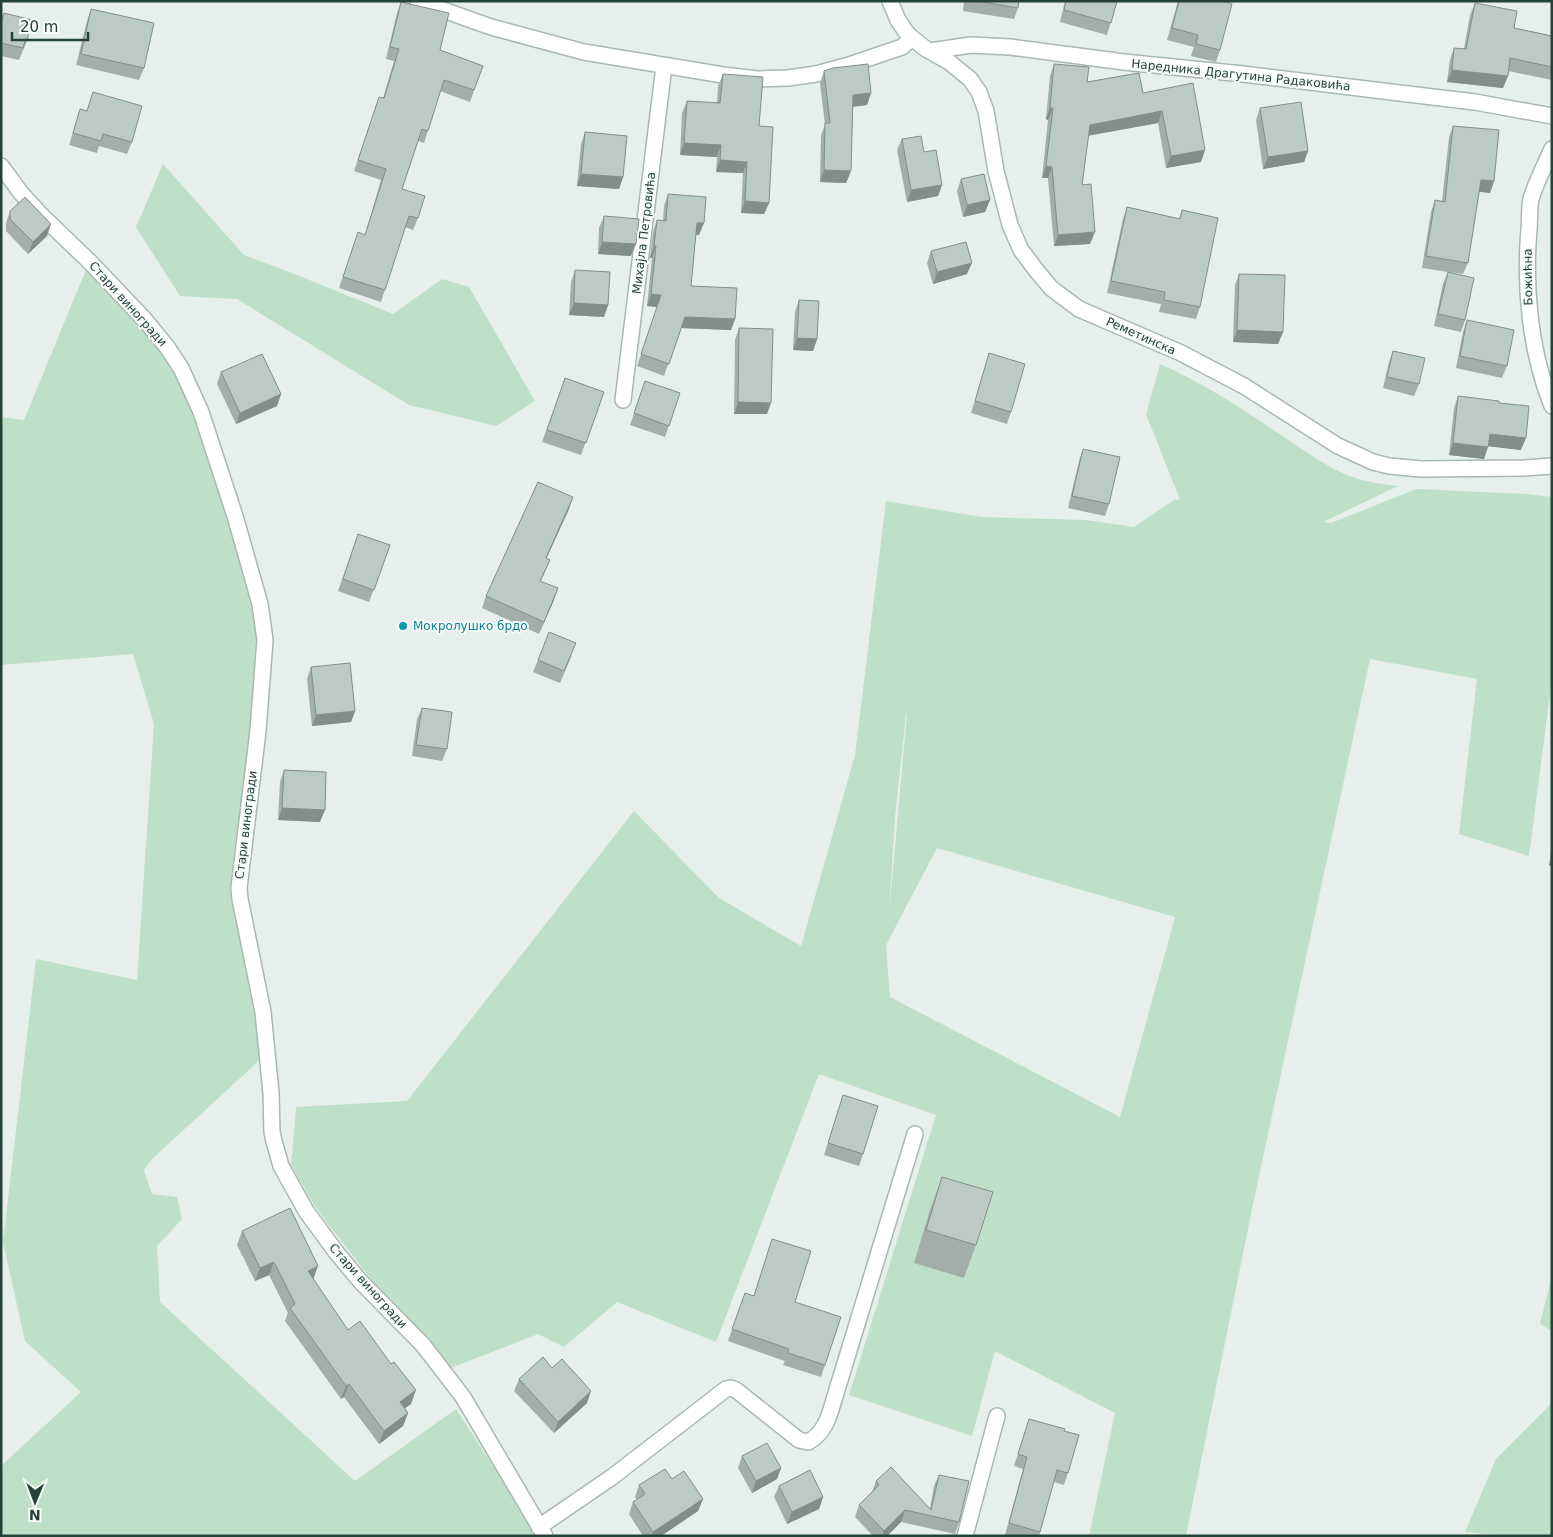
<svg xmlns="http://www.w3.org/2000/svg" width="1553" height="1537" viewBox="0 0 1553 1537" font-family="'DejaVu Sans',sans-serif">
	<style>
		.green { fill: #bfe0c8; fill-rule: evenodd }
		.lines { fill: none; stroke-linecap: round; stroke-linejoin: round }
		.minor-casing { stroke: #a8b8b2; stroke-width: 18 }
		.minor { stroke: #fff; stroke-width: 15 }
		.wall { fill: #a1aea9 }
		.shaded-wall { fill: #838d89 }
		.building { fill: #bbcac4; stroke: #838d89 }
		.culture-dot { fill: #0f9aa8; stroke: #f7fbf9; stroke-width: 2 }
		.labels { text-anchor: middle; dominant-baseline: central; stroke-width: 4; stroke-linejoin: round; paint-order: stroke }
		.street-label { font-size: 12px; fill: #24423a; stroke: #f7fbf9 }
		.culture-label { font-size: 12px; fill: #0d838f; stroke: #f7fbf9; text-anchor: start }
	</style>
	<rect width="100%" height="100%" fill="#e6efeb"/>
	<g class="green">
		<path d="M163 164 244 255 292 273 393 314 442 279 469 287 535 401 496 426 409 405 237 299 180 296 136 227Z"/>
		<path d="M88 265 173 364 231 516 273 635 266 732 245 833 233 899 262 1058 152 1159 144 1170 152 1194 177 1197 182 1219 157 1246 160 1302 355 1481 456 1409 538 1535 537 1536H1V1466L81 1392 25 1341 3 1242 36 959 137 980 154 724 133 654 1 665V417L24 420Z"/>
		<path d="M1160 364C1201 382 1240 407 1278 433 1301 448 1323 465 1349 476 1365 482 1381 484 1398 486L1323 522 1331 523 1416 489 1528 494 1552 497V679L1529 856 1459 834 1477 679 1370 659 1253 1204 1186 1536H1089L1115 1413 995 1351 972 1436 849 1395 936 1115 819 1074 716 1342 617 1302 564 1347 538 1334 443 1371 328 1224 314 1205 291 1165 296 1107 407 1101 634 811 719 898 801 946 855 755 886 501 982 517 1086 520 1134 527 1174 500H1180L1146 414ZM906 714H907L889 913 895 817ZM937 848 1175 917 1120 1117 890 997 886 945Z"/>
		<path d="M1552 1275V1331L1540 1324Z"/>
		<path d="M1552 1403V1536H1506L1465 1532 1496 1459Z"/>
	</g>
	<g class="lines">
		<defs>
			<g id="minor">
				<path d="M418 1 491 27 584 52 723 75 757 79 788 78 816 74 849 65 902 47 912 38"/>
				<path d="M890 1 898 20 906 32 912 38 926 49 949 62 970 79 979 92 986 111 996 171 1010 225 1021 250 1036 270 1051 288 1079 309 1181 353 1244 386 1338 446 1373 462 1389 466 1421 469 1524 468 1552 466"/>
				<path d="M930 51 971 45 1010 47 1124 62 1243 74 1416 95 1475 102 1552 116"/>
				<path d="M1552 149C1545 165 1536 182 1531 199 1529 208 1530 219 1529 229 1524 288 1530 351 1552 406"/>
				<path d="M1 166 21 193 42 216 90 262 145 320 167 347 181 368 201 412 235 516 260 604 265 640 258 731 239 888 240 899 263 1012 271 1093 272 1132 274 1141 281 1166 306 1211 336 1252 361 1282 423 1345 463 1397 545 1536"/>
				<path d="M623 400 664 66"/>
				<path d="M539 1527 612 1477 726 1389 731 1388 736 1390 799 1440 808 1442C827 1432 830 1412 836 1393L915 1134"/>
				<path d="M965 1536 997 1416"/>
			</g>
		</defs>
		<use href="#minor" class="minor-casing"/>
		<use href="#minor" class="minor"/>
	</g>
	<g class="wall">
		<path d="M964 1H1019L1018 8 1014 19 963 11Z"/>
		<path d="M1065 1H1117L1107 35 1060 22Z"/>
		<path d="M1178 1H1222L1220 50 1216 62 1191 56 1194 47 1167 40Z"/>
		<path d="M401 2 440 50 483 66 470 102 440 91 424 143 418 141 402 189 418 218 413 230 405 227 381 302 339 288 358 232 365 235 381 180 354 171 379 97 383 98 394 61 386 59 397 13Z"/>
		<path d="M1475 3 1514 28 1552 36V80L1508 71 1503 88 1447 82 1450 59 1454 48 1464 49 1470 15Z"/>
		<path d="M91 9 144 68 139 80 76 65 87 21Z"/>
		<path d="M4 13 27 41 19 60 1 56V21Z"/>
		<path d="M1054 64 1087 82 1143 93 1205 150 1201 162 1166 168 1158 123 1088 136 1082 185 1090 244 1054 246 1048 178H1042L1048 120 1046 119 1050 76Z"/>
		<path d="M824 71 871 93 867 105 853 107 851 171 846 183 820 182 821 135 825 125 820 83Z"/>
		<path d="M723 74 759 126 769 203 764 214 741 213 743 173 716 172 717 157 680 155 682 113 687 101 717 103 718 86Z"/>
		<path d="M93 92 132 142 127 154 99 146 97 153 69 145 80 109 87 111Z"/>
		<path d="M1260 108 1308 151 1304 162 1263 169 1256 120Z"/>
		<path d="M1453 126 1494 181 1490 193 1479 192 1468 263 1463 274 1451 272 1465 320 1461 332 1434 326 1443 284 1448 272 1422 268 1431 212 1435 200 1442 201 1449 138Z"/>
		<path d="M585 132 623 177 619 189 577 186 581 144Z"/>
		<path d="M902 139 924 152 942 185 938 196 907 202 897 150Z"/>
		<path d="M961 179 990 200 985 212 963 217 957 191Z"/>
		<path d="M668 194 699 235H696L691 286 735 319 731 330 681 328 664 376 637 366 657 307 647 306 652 258H650L653 232 657 220 663 221 664 206Z"/>
		<path d="M1127 207 1179 219 1182 210 1200 307 1196 319 1159 312 1161 304 1107 293 1123 219Z"/>
		<path d="M10 211 47 236 28 254 6 231V223Z"/>
		<path d="M604 216 631 256 598 254 599 228Z"/>
		<path d="M931 251 967 274 933 284 927 263Z"/>
		<path d="M575 270 608 305 604 317 569 315 571 282Z"/>
		<path d="M1239 274 1283 332 1278 344 1233 342 1235 285Z"/>
		<path d="M799 300 817 339 813 351 793 350 795 312Z"/>
		<path d="M1467 320 1507 366 1502 378 1456 368 1463 332Z"/>
		<path d="M739 328 767 414H734L735 340Z"/>
		<path d="M1393 351 1419 384 1414 396 1383 388 1389 362Z"/>
		<path d="M989 353 1011 412 1007 424 971 413Z"/>
		<path d="M221 372 281 394 277 406 236 424 217 384Z"/>
		<path d="M565 378 604 392 581 455 542 442Z"/>
		<path d="M645 381 680 393 665 437 630 425Z"/>
		<path d="M1458 396 1499 403 1521 450 1488 446 1484 459 1449 455 1454 408Z"/>
		<path d="M1083 449 1109 504 1105 516 1068 508 1079 461Z"/>
		<path d="M569 509 546 559 550 560 541 581 554 600 539 634 482 608 486 596Z"/>
		<path d="M358 534 390 545 369 602 338 591Z"/>
		<path d="M572 655 560 683 533 672 538 660Z"/>
		<path d="M311 667 355 711 351 722 312 726 307 679Z"/>
		<path d="M422 708 447 749 442 761 412 756 417 719Z"/>
		<path d="M284 770 320 822 278 820 280 782Z"/>
		<path d="M1552 843V866L1549 865Z"/>
		<path d="M843 1095 863 1154 859 1166 824 1155Z"/>
		<path d="M942 1177 976 1245 964 1278 914 1263 930 1210Z"/>
		<path d="M242 1231 313 1279 348 1330 411 1404 405 1408 408 1413 403 1426 379 1444 344 1397 341 1399 285 1321 288 1313 269 1275 255 1281 237 1245Z"/>
		<path d="M772 1239 795 1302 825 1365 821 1377 783 1365 785 1361 728 1341 745 1293 754 1296Z"/>
		<path d="M552 1368 587 1403 554 1433 514 1391 519 1379Z"/>
		<path d="M1029 1419 1064 1431 1068 1473 1064 1485 1054 1482 1039 1536H1007L1005 1535 1023 1469 1014 1466Z"/>
		<path d="M742 1456 781 1468 777 1479 752 1493 738 1468Z"/>
		<path d="M939 1475 959 1522 955 1534 901 1522 887 1536H873L855 1517 859 1505 872 1492 876 1481 930 1508 934 1486Z"/>
		<path d="M672 1479 703 1499 698 1511 661 1536H643L629 1514 633 1502 637 1500 635 1497 639 1485Z"/>
		<path d="M779 1486 823 1497 819 1509 787 1524 774 1497Z"/>
	</g>
	<g class="shaded-wall">
		<path d="M1452 70 1508 76 1503 88 1447 82Z"/>
		<path d="M871 93 867 105 849 107 853 95Z"/>
		<path d="M1050 108H1053L1048 120 1046 119Z"/>
		<path d="M1162 111 1158 123 1085 136 1090 125Z"/>
		<path d="M684 143 721 145 717 157 680 155Z"/>
		<path d="M1205 150 1201 162 1166 168 1171 156Z"/>
		<path d="M1308 151 1304 162 1263 169 1268 157Z"/>
		<path d="M720 160 747 162 743 173 716 172Z"/>
		<path d="M1046 166 1052 167 1048 178H1042Z"/>
		<path d="M824 170 851 171 846 183 820 182Z"/>
		<path d="M581 174 623 177 619 189 577 186Z"/>
		<path d="M1481 180 1494 181 1490 193 1477 191Z"/>
		<path d="M942 185 938 196 907 202 911 190Z"/>
		<path d="M990 200 985 212 963 217 967 205Z"/>
		<path d="M745 201 769 203 764 214 741 213Z"/>
		<path d="M697 223H704L699 235 693 234Z"/>
		<path d="M51 224 47 236 28 254 33 242Z"/>
		<path d="M1095 232 1090 244 1054 246 1058 235Z"/>
		<path d="M602 242 636 244 631 256 598 254Z"/>
		<path d="M654 246H656L652 258H650Z"/>
		<path d="M972 263 967 274 933 284 937 272Z"/>
		<path d="M651 294 661 295 657 307 647 306Z"/>
		<path d="M574 303 608 305 604 317 569 315Z"/>
		<path d="M685 317 735 319 731 330 681 328Z"/>
		<path d="M1237 330 1283 332 1278 344 1233 342Z"/>
		<path d="M797 338 817 339 813 351 793 350Z"/>
		<path d="M281 394 277 406 236 424 240 413Z"/>
		<path d="M738 402 771 403 767 414H734Z"/>
		<path d="M1490 434 1526 438 1521 450 1486 446Z"/>
		<path d="M1453 443 1488 447 1484 459 1449 455Z"/>
		<path d="M573 497 569 509 541 570 546 558Z"/>
		<path d="M558 588 554 600 539 634 544 622Z"/>
		<path d="M355 711 351 722 312 726 316 715Z"/>
		<path d="M282 808 325 810 320 822 278 820Z"/>
		<path d="M1552 857V866L1549 865Z"/>
		<path d="M274 1262 269 1275 255 1281 260 1268Z"/>
		<path d="M318 1266 313 1280 308 1271Z"/>
		<path d="M349 1384 344 1397 341 1399 346 1386Z"/>
		<path d="M416 1390 411 1404 395 1415 400 1402Z"/>
		<path d="M591 1391 587 1403 554 1433 558 1422Z"/>
		<path d="M408 1413 403 1426 379 1444 384 1431Z"/>
		<path d="M781 1468 777 1479 752 1493 756 1481Z"/>
		<path d="M823 1497 819 1509 787 1524 792 1512Z"/>
		<path d="M703 1499 698 1511 661 1536H651L653 1532Z"/>
		<path d="M905 1510 901 1522 887 1536H882L884 1531Z"/>
	</g>
	<g class="building">
		<path d="M977 1H1019L1018 8Z"/>
		<path d="M1066 1H1117L1111 23 1064 10Z"/>
		<path d="M1179 1H1222L1232 4 1220 50 1196 44 1198 35 1172 28Z"/>
		<path d="M401 2 449 13 440 50 483 66 474 90 444 80 428 131 422 129 402 189 425 196 418 218 409 216 385 290 343 277 358 232 365 235 386 169 358 160 379 97 384 98 399 49 390 47Z"/>
		<path d="M1475 3 1517 11 1514 28 1552 36V67L1510 58 1508 76 1452 70 1454 48 1466 49Z"/>
		<path d="M91 9 154 23 144 68 81 54Z"/>
		<path d="M4 13 32 20 27 41H25L23 48 1 43V24Z"/>
		<path d="M868 64 871 93 853 95 851 171 824 170 825 123H830L824 71 833 68Z"/>
		<path d="M1054 64 1089 67 1087 82 1139 73 1143 93 1193 83 1205 150 1171 156 1162 111 1090 125 1082 185 1091 184 1095 232 1058 235 1052 167 1046 166 1053 108H1050Z"/>
		<path d="M723 74 763 77 759 126 773 127 769 203 745 201 747 162 720 160 721 145 684 143 687 101 720 103Z"/>
		<path d="M93 92 142 106 132 142 103 134 101 141 73 133 80 109 87 111Z"/>
		<path d="M1301 102 1308 151 1268 157 1260 108Z"/>
		<path d="M1453 126 1499 130 1494 181 1481 180 1468 263 1426 256 1435 200 1445 202Z"/>
		<path d="M585 132 627 136 623 177 581 174Z"/>
		<path d="M921 136 924 152 936 150 942 185 911 190 902 139Z"/>
		<path d="M984 174 990 200 967 205 961 179Z"/>
		<path d="M668 194 706 197 704 223H697L691 286 737 288 735 319 685 317 669 364 641 354 661 295 651 294 656 246H654L657 220 666 221Z"/>
		<path d="M25 197 51 224 33 242 10 219V211Z"/>
		<path d="M1127 207 1180 219 1182 210 1218 218 1200 307 1164 300 1165 292 1111 281Z"/>
		<path d="M604 216 639 219 636 244 602 242Z"/>
		<path d="M966 242 972 263 937 272 931 251Z"/>
		<path d="M575 270 610 272 608 305 574 303Z"/>
		<path d="M1448 272 1474 278 1465 320 1438 314Z"/>
		<path d="M1239 274 1285 275 1283 332 1237 330Z"/>
		<path d="M799 300 819 301 817 339 797 338Z"/>
		<path d="M1467 320 1514 330 1507 366 1460 356Z"/>
		<path d="M739 328 773 329 771 403 738 402Z"/>
		<path d="M1393 351 1425 358 1419 384 1387 377Z"/>
		<path d="M989 353 1025 364 1011 412 975 401Z"/>
		<path d="M262 354 281 394 240 413 221 372Z"/>
		<path d="M565 378 604 392 586 443 547 430Z"/>
		<path d="M645 381 680 393 669 426 634 413Z"/>
		<path d="M1458 396 1499 401V403L1529 406 1526 438 1490 434 1488 447 1453 443Z"/>
		<path d="M1083 449 1120 457 1109 504 1072 496Z"/>
		<path d="M538 482 573 497 546 558 550 560 540 581 558 588 544 622 486 596Z"/>
		<path d="M358 534 390 545 374 590 343 579Z"/>
		<path d="M549 632 576 643 564 671 538 660Z"/>
		<path d="M350 663 355 711 316 715 311 667Z"/>
		<path d="M422 708 452 712 447 749 416 745Z"/>
		<path d="M284 770 326 772 325 810 282 808Z"/>
		<path d="M843 1095 878 1106 863 1154 828 1143Z"/>
		<path d="M942 1177 993 1192 976 1245 926 1230Z"/>
		<path d="M290 1208 318 1266 308 1271 348 1330 360 1321 391 1364 394 1362 416 1390 400 1402 408 1413 384 1431 349 1384 346 1386 290 1308 295 1304 274 1262 260 1268 242 1231Z"/>
		<path d="M772 1239 811 1251 795 1302 841 1317 825 1365 788 1353 789 1349 732 1329 745 1293 754 1296Z"/>
		<path d="M543 1357 552 1368 562 1359 591 1391 558 1422 519 1379Z"/>
		<path d="M1029 1419 1065 1429 1064 1431 1079 1435 1068 1473 1057 1470 1040 1532 1009 1523 1027 1457 1018 1454Z"/>
		<path d="M767 1443 781 1468 756 1481 742 1456Z"/>
		<path d="M891 1467 931 1510 939 1475 969 1481 959 1522 905 1510 884 1531 859 1505 879 1485 876 1481Z"/>
		<path d="M665 1469 672 1479 684 1471 703 1499 653 1532 633 1502 645 1494 639 1485Z"/>
		<path d="M810 1470 823 1497 792 1512 779 1486Z"/>
	</g>
	<circle class="culture-dot" cx="403" cy="626" r="5"/>
	<g class="labels">
		<g class="street-label">
			<text transform="translate(1241 75) rotate(6)">Наредника Драгутина Радаковића</text>
			<text transform="translate(644 233) rotate(-83)">Михајла Петровића</text>
			<text transform="translate(1528 277) rotate(-91)">Божићна</text>
			<text transform="translate(128 304) rotate(48)">Стари виногради</text>
			<text transform="translate(1141 336) rotate(24)">Реметинска</text>
			<text transform="translate(246 825) rotate(-83)">Стари виногради</text>
			<text transform="translate(368 1286) rotate(48)">Стари виногради</text>
		</g>
		<g class="culture-label">
			<text x="413" y="626">Мокролушко брдо</text>
		</g>
	</g>
	<rect width="1553" height="1537" fill="none" stroke="#24423a" stroke-width="5"/>
	<g transform="translate(35 1502) rotate(181)" stroke="#f7fbf9" stroke-width="4" paint-order="stroke">
	<path d="M0-4L9 19L0 12L-9 19Z" fill="#24423a"/>
	<text y="-8" font-size="14" font-weight="bold" text-anchor="middle" fill="#24423a">N</text>
	</g>
	<path d="M12 32v8h76v-8" fill="none" stroke="#24423a" stroke-width="2.5"/>
	<text x="20" y="32" font-size="15" fill="#24423a" stroke="#f7fbf9" stroke-width="4" paint-order="stroke">20 m</text>
</svg>
